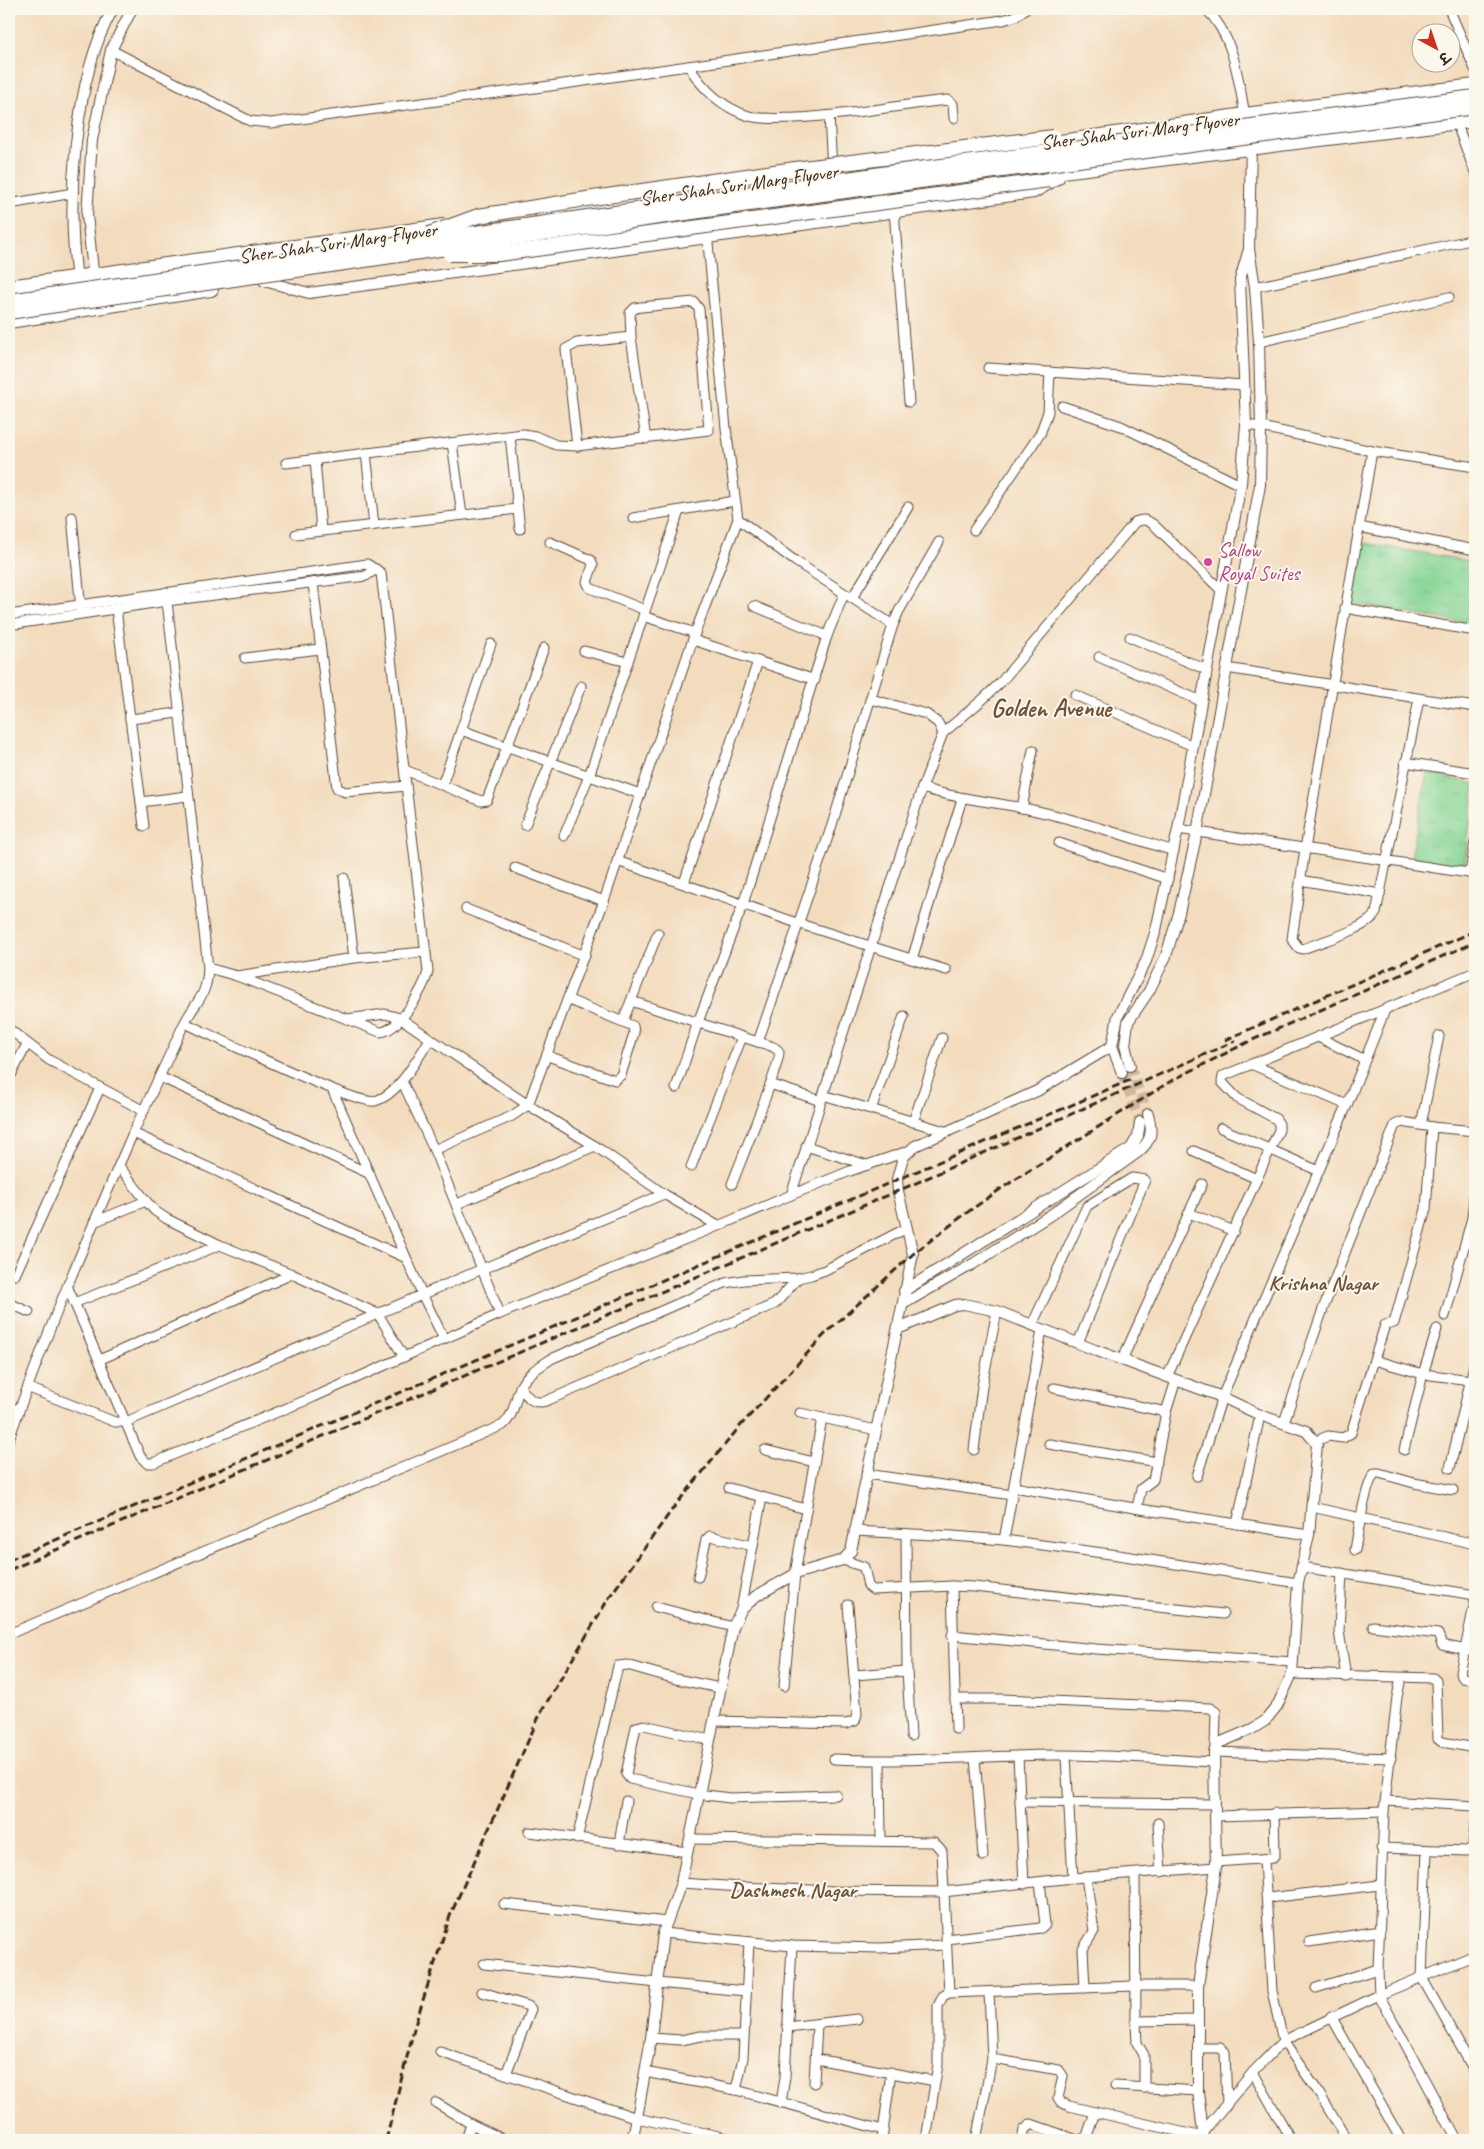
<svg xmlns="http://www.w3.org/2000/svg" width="1484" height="2149" viewBox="0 0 1484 2149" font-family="Caveat,'Playpen Sans Deva',sans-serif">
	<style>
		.grass { fill: url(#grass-tufts); stroke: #60805a }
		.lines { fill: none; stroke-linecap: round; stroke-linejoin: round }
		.tertiary-tunnel { stroke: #ceb89e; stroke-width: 10; stroke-dasharray: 10 5; stroke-linecap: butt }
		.minor-casing { stroke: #574536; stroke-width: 11 }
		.tertiary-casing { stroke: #574536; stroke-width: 12 }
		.trunk-casing { stroke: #574536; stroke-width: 16 }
		.minor { stroke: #fff; stroke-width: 9 }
		.tertiary { stroke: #fff; stroke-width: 10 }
		.trunk { stroke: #fff; stroke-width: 14 }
		.rail { stroke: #3b2a1e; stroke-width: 3; stroke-dasharray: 8 4; stroke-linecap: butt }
		.trunk-bridge-casing { stroke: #574536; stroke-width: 16; stroke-linecap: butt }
		.trunk-bridge { stroke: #fff; stroke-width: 14 }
		.hotel-dot { fill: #d1479c; stroke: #fbf7ec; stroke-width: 2 }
		.labels { text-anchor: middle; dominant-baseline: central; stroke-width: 4; stroke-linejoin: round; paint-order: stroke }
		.street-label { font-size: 20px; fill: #3b2a1e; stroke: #fbf7ec }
		.hotel-label { font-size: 20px; fill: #b23c85; stroke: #fbf7ec; text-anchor: start }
		.neighbourhood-label { font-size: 21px; font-weight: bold; fill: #6e533a; stroke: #fbf7ec }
		.district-label { font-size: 25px; font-weight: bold; fill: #6e533a; stroke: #fbf7ec }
	</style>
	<defs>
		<pattern id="grass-tufts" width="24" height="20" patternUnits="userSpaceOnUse" patternTransform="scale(1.25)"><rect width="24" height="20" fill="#86d595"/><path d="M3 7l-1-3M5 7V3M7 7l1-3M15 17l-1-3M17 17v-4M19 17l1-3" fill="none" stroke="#75b780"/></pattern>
	</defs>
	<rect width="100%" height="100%" fill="#fbf7ec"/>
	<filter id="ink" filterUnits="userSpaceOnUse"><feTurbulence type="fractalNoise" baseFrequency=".02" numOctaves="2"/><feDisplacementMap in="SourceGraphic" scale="10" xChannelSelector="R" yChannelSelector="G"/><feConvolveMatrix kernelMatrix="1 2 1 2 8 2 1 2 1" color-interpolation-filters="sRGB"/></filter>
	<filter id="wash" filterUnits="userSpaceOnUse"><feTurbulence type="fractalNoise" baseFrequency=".0096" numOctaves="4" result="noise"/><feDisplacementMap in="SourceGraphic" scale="20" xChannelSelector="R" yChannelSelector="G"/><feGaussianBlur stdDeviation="1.12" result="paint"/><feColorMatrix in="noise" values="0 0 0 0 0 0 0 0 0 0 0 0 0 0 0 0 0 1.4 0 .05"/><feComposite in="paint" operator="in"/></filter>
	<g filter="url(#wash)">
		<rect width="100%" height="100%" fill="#f3dcbe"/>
		<g class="grass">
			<path d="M1365 543 1475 562V625L1351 603Z"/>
			<path d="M1427 773 1475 784 1464 867 1411 858Z"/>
		</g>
	</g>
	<g filter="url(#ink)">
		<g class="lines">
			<g class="tertiary-tunnel">
				<path d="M1130 1066 1148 1114"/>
				<path d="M1122 1073 1140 1122"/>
			</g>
			<defs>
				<g id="minor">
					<path d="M1206 9C1234 36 1238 78 1245 115"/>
					<path d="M1449 9 1475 69"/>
					<path d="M111 50 240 116 250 121 271 123 550 86 1003 20 1016 16 1025 9"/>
					<path d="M689 66C702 89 723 108 749 116 763 120 781 118 795 118 847 116 897 105 948 100L953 104 954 118"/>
					<path d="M829 116 832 168"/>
					<path d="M1456 122 1475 172"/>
					<path d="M9 204 73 193"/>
					<path d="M894 211 909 402"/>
					<path d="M1255 287 1475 239"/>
					<path d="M1259 342 1449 297"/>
					<path d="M988 368 1244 385"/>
					<path d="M1062 406 1121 426 1240 485"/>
					<path d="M1246 425 1261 427 1372 451 1475 467"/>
					<path d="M510 436 520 529"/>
					<path d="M452 443 462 515"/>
					<path d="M577 446 566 349 577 343 631 337"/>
					<path d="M1372 451 1305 849 1292 939 1299 948 1303 949C1322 941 1366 930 1376 913L1419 699"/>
					<path d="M366 453 374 525"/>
					<path d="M315 460 321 530"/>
					<path d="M286 463 523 434 535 436 556 445 577 446 709 430 699 309 694 302 641 307 635 308 630 313 631 337 646 439"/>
					<path d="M72 517 81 609"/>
					<path d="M633 518 735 501"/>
					<path d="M738 519 795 561 893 625"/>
					<path d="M1359 527 1475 550"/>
					<path d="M974 530 1040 434 1048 412 1050 372"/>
					<path d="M296 534 517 509"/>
					<path d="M550 542 591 560 593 565 587 582 590 588 645 610"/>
					<path d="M313 583 337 788 345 792 406 786"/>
					<path d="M852 598 908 507"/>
					<path d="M754 606 827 636"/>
					<path d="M1345 608 1475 631"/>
					<path d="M116 609 144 826"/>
					<path d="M9 615 367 564 381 573 428 971C425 988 398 1032 380 1032L237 976 208 968"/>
					<path d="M643 616 695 633"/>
					<path d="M9 625 167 601 366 576 376 569"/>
					<path d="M1130 637 1207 670"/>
					<path d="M693 640 815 680"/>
					<path d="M584 651 628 662"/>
					<path d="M1099 657 1201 701"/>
					<path d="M245 658 320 649"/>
					<path d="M1226 668 1475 707"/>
					<path d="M1075 695 1193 746"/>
					<path d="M871 699 926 714 938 723 943 733"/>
					<path d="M130 719 178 713"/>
					<path d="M461 730 640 794"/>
					<path d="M1405 762 1475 773"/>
					<path d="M405 770 481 801 487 800 544 648"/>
					<path d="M442 785 491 644"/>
					<path d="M922 788C956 799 989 801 1023 808 1074 818 1124 836 1174 851"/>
					<path d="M141 802 187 796"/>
					<path d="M1022 808 1033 750"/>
					<path d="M525 825 581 686"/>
					<path d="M1178 829 1475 874"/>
					<path d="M564 836 589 776 679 511"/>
					<path d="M1059 843 1168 879"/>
					<path d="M617 861 800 924 946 970"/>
					<path d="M515 868 604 901"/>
					<path d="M1470 873 1475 842"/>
					<path d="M344 878 354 958"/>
					<path d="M1300 880 1380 894"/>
					<path d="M684 883 758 661"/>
					<path d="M466 909 585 956"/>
					<path d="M912 959 962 799"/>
					<path d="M237 976 354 958 425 952"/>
					<path d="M631 1001 758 1042C764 1044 776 1046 779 1052 782 1060 738 1168 732 1184"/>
					<path d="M347 1019 385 1014 400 1018 528 1105 595 1146 664 1194 718 1226"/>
					<path d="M623 1021 658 933"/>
					<path d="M185 1023C211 1035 358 1106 375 1101 398 1095 418 1058 430 1039"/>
					<path d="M9 1029 49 1060 144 1111"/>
					<path d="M1318 1037 1365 1060"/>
					<path d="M758 1042 832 825 893 625 899 611 939 542"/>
					<path d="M548 1056 615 1080 621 1075 634 1033 633 1026 569 1000"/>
					<path d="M1251 1064 1347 1105"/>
					<path d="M160 1077 370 1174"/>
					<path d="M9 1079 27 1044"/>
					<path d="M402 1081 434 1150 500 1314"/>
					<path d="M770 1084 821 1101"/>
					<path d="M676 1088 698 1022 743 904 827 636 844 594"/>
					<path d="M332 1089 423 1296 444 1339"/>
					<path d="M823 1095 948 1132"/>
					<path d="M871 1110 904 1016"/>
					<path d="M913 1122 942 1038"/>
					<path d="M1421 1125 1439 1036"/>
					<path d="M1221 1128 1319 1171"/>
					<path d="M133 1133 406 1258"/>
					<path d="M806 1146 867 1165"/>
					<path d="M434 1150 512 1116 528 1105 604 901 695 633 738 519 726 428 707 233"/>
					<path d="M1194 1151 1257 1179"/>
					<path d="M119 1166 146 1201 155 1211 167 1219 220 1245 292 1274 378 1314 404 1357"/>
					<path d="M691 1167 742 1037"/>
					<path d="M791 1195 922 788 943 733 981 701 1001 682 1135 522C1143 518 1147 520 1154 525L1221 590"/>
					<path d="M457 1204 595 1146"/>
					<path d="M1189 1213 1234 1231"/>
					<path d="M94 1222 146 1201"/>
					<path d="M15 1275 100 1088"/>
					<path d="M68 1288 140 1456 147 1463H153L314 1397 500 1314 718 1226 791 1195 850 1171 908 1151"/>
					<path d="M9 1303 29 1312"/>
					<path d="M74 1303 220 1245"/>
					<path d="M1445 1316 1472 1218 1475 1188"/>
					<path d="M1032 1325 1087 1206 1132 1178 1145 1180 1078 1343"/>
					<path d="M99 1360 292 1274"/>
					<path d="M1122 1360 1202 1184"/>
					<path d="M1374 1360 1423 1374 1471 1380"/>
					<path d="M1167 1377 1279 1130V1124L1276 1119 1237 1098 1222 1082 1223 1076 1475 972"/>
					<path d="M520 1387C528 1397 532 1405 546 1401L775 1304 798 1278"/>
					<path d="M29 1388 115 1422H126L482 1269 664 1194"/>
					<path d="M1054 1388 1166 1412"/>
					<path d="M9 1407 19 1410"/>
					<path d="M800 1413 876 1430"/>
					<path d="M1284 1422 1323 1309 1395 1125 1402 1122 1432 1127 1475 1131"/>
					<path d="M9 1439C45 1335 89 1233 133 1133 150 1097 167 1061 183 1026 195 1001 207 998 208 968L166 592"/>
					<path d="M1316 1441 1328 1436 1343 1438 1351 1433 1385 1325 1394 1323 1426 1209 1432 1127"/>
					<path d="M1049 1444 1157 1462"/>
					<path d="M765 1450 814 1462"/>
					<path d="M974 1450 982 1386 997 1311"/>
					<path d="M1404 1450 1423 1374 1437 1329"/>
					<path d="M1450 1468 1475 1361"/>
					<path d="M866 1474 1012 1495"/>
					<path d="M1197 1476 1222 1397 1347 1105 1385 1010"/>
					<path d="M1014 1487 1140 1509 1309 1535"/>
					<path d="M729 1488 806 1509"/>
					<path d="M1312 1507 1475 1544"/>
					<path d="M1137 1508 1141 1489 1153 1480 1166 1412 1176 1380"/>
					<path d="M1237 1524 1260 1415"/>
					<path d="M854 1531 953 1536 1004 1540 1118 1555 1298 1583"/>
					<path d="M906 1534 907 1671 911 1736"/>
					<path d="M1004 1540 1042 1330"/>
					<path d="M1472 1543 1475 1527"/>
					<path d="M1355 1550C1358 1534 1365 1484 1375 1473H1379L1414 1483 1453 1490"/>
					<path d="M843 1560 864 1567 868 1586 873 1590 952 1586 974 1587 1223 1614"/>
					<path d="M1302 1567 1475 1595"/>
					<path d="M1342 1573 1339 1631 1346 1677"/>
					<path d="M698 1577 706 1540 710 1536 753 1546"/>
					<path d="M952 1586 956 1729"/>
					<path d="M1475 1601 1460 1673 1463 1678 1475 1680"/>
					<path d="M656 1607 733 1627"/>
					<path d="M741 1610 762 1497"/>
					<path d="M1373 1626 1438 1634 1442 1645 1475 1652"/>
					<path d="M9 1634 503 1425C516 1414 514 1396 523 1382 529 1372 541 1366 551 1359L725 1283 744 1280 798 1278 811 1275 825 1270 907 1228"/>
					<path d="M952 1635 1096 1649 1293 1662"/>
					<path d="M1292 1674 1433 1678 1436 1681 1438 1739 1442 1742 1475 1748"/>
					<path d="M854 1675 907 1671"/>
					<path d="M1401 1678 1397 1697 1384 1811 1378 1969 1379 1995 1457 2140"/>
					<path d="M784 1686 795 1574 822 1418"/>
					<path d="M955 1699H1002L1210 1708 1216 1712 1215 1747"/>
					<path d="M715 1721 846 1724 855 1721 857 1714 848 1605"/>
					<path d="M710 1740 644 1725 636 1727 626 1774 630 1779 698 1794 730 1798 836 1795"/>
					<path d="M1214 1752 1391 1758"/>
					<path d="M1018 1756 1024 1884"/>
					<path d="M1066 1757 1073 1878"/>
					<path d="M975 1758 983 1856"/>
					<path d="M834 1759C895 1762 955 1758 1016 1756 1082 1753 1148 1758 1213 1762"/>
					<path d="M880 1761 881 1841"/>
					<path d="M1386 1801 1475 1806"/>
					<path d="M1020 1802 1214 1804"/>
					<path d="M1215 1816 1384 1811"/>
					<path d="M1158 1823 1161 1872"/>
					<path d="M529 1832 688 1852"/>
					<path d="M577 1839 618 1666 627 1665 676 1679 720 1688"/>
					<path d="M691 1839 934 1842 942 1851 949 1993"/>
					<path d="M619 1844 626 1801"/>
					<path d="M1381 1848 1467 1851 1473 1847 1475 1825"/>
					<path d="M1427 1850 1422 1978 1475 2072"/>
					<path d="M1264 1860 1272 1991 1283 2041 1317 2090 1347 2140"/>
					<path d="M1216 1862 1273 1858 1275 1854 1274 1813"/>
					<path d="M1135 1874 1136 2021 1137 2043 1144 2055V2088"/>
					<path d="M681 1883 741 1887 835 1891 943 1892 1073 1878 1216 1867"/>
					<path d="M1268 1898 1380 1885"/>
					<path d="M504 1904 667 1922"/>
					<path d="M663 1933 792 1946 880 1948 946 1945"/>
					<path d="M946 1939 1041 1928 1045 1924 1040 1882"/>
					<path d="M1309 1942 1380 1931"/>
					<path d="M484 1964 657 1983 746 1991"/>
					<path d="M1085 1988 1083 1949 1094 1931 1086 1877"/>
					<path d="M1316 1988 1378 1969"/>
					<path d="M482 1992 528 2006 531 2009 506 2074"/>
					<path d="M1331 2016 1401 2140"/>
					<path d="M1136 2021 1198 2020"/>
					<path d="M787 2027 857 2019"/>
					<path d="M651 2038 681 2040 701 2036H744"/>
					<path d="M1198 2048H1220L1225 2052 1227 2105"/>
					<path d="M440 2052 637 2118 737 2140"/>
					<path d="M816 2059 935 2081"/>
					<path d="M992 2059 1059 2070 1063 2076 1058 2098 1061 2102 1069 2106 1203 2137"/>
					<path d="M645 2072 736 2090 883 2130"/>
					<path d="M1253 2072 1291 2140"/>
					<path d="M814 2083 817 2024"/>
					<path d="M1115 2086 1198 2091"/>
					<path d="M736 2090 743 2058 749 1942"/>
					<path d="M436 2103 471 2124 505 2140"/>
					<path d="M781 2103 785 2077 792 1946"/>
					<path d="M1203 2132 1253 2072 1283 2041 1379 1995 1475 1955"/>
					<path d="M466 2140 471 2124"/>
					<path d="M882 2140 891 2072"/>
					<path d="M926 2140 938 2064V2006L943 1996 949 1993 1134 1986H1198"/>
					<path d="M976 2140 992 2059 989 1992"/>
					<path d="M1022 2140 1024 2130 1031 2124 1077 2140"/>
					<path d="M1081 2140 1087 2136 1095 2112"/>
				</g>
				<g id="tertiary">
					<path d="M94 280 87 215 92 140 111 50 132 9"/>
					<path d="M264 281 309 293 1034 193 1059 178"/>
					<path d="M78 284C65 208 74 76 113 9"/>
					<path d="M1130 1066 1125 1045 1128 1022 1149 991 1166 956 1179 913 1197 833 1260 485 1261 427 1259 342 1255 287 1249 249 1251 143"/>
					<path d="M1122 1073 1112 1046 1118 1016 1146 961 1156 930 1178 829 1241 483 1246 425 1240 280 1248 252"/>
					<path d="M904 1291 1131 1148 1138 1136 1140 1122"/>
					<path d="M903 1304 973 1264 1052 1214 1137 1153C1152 1141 1153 1132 1148 1114"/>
					<path d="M898 1329 955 1305 964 1304 997 1311 1095 1350 1222 1397 1260 1415 1306 1431 1317 1444 1309 1535 1298 1583 1292 1674 1277 1706 1265 1721 1252 1729 1219 1743 1214 1752 1216 1867 1198 1986V2091L1203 2132 1201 2140"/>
					<path d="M632 2140 637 2118 651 2038 663 1933 681 1883 733 1627 741 1610 756 1596 795 1574 843 1560 851 1551 913 1254 898 1191 897 1179 903 1157 915 1146 1037 1091 1112 1046"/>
				</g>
				<g id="trunk">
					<path d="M1040 145 1245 115 1475 86"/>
					<path d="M542 213 1006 149"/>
					<path d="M536 242 892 192 1475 120"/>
					<path d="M9 287 444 226"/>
					<path d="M9 321 211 289"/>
				</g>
			</defs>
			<use href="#minor" class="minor-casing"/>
			<use href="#tertiary" class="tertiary-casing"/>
			<use href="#trunk" class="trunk-casing"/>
			<use href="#minor" class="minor"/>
			<use href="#tertiary" class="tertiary"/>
			<use href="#trunk" class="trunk"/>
			<g class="rail">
				<path d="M1225 1040 1475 931"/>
				<path d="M9 1560 1130 1080"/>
				<path d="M9 1570 898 1191 1235 1041"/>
				<path d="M386 2140 415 2025 450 1916 541 1712 610 1596 674 1507 741 1425 826 1333 913 1254 965 1214 1002 1188 1171 1081 1248 1042 1475 942"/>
			</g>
			<defs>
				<g id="trunk-bridge">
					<path d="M429 234 478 216 593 198 795 169 1053 137"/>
					<path d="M450 254H499L1049 180"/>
					<path d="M9 301 895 172 1475 97"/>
					<path d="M9 312 734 206 1475 107"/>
				</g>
			</defs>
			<use href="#trunk-bridge" class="trunk-bridge-casing"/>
			<use href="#trunk-bridge" class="trunk-bridge"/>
		</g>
	</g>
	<circle class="hotel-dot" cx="1208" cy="562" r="5"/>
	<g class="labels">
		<g class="street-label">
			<text transform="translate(1140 131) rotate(-7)">Sher Shah Suri Marg Flyover</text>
			<text transform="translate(739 185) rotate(-8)">Sher Shah Suri Marg Flyover</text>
			<text transform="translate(338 243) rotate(-8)">Sher Shah Suri Marg Flyover</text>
		</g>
		<g class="hotel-label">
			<text x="1218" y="550">Sallow<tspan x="1218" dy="23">Royal Suites</tspan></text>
		</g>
		<g class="neighbourhood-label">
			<text x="1323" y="1283">Krishna Nagar</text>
			<text x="793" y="1890">Dashmesh Nagar</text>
		</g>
		<g class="district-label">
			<text x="1051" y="708">Golden Avenue</text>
		</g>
	</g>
	<rect width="1484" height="2149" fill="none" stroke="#fbf7ec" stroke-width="30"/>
	<g transform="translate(1436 48) rotate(140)"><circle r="24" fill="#fbf7ec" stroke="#aea59a"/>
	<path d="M0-4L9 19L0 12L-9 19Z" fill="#c8321e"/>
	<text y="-8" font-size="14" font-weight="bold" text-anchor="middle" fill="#3b2a1e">उ</text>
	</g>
</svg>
